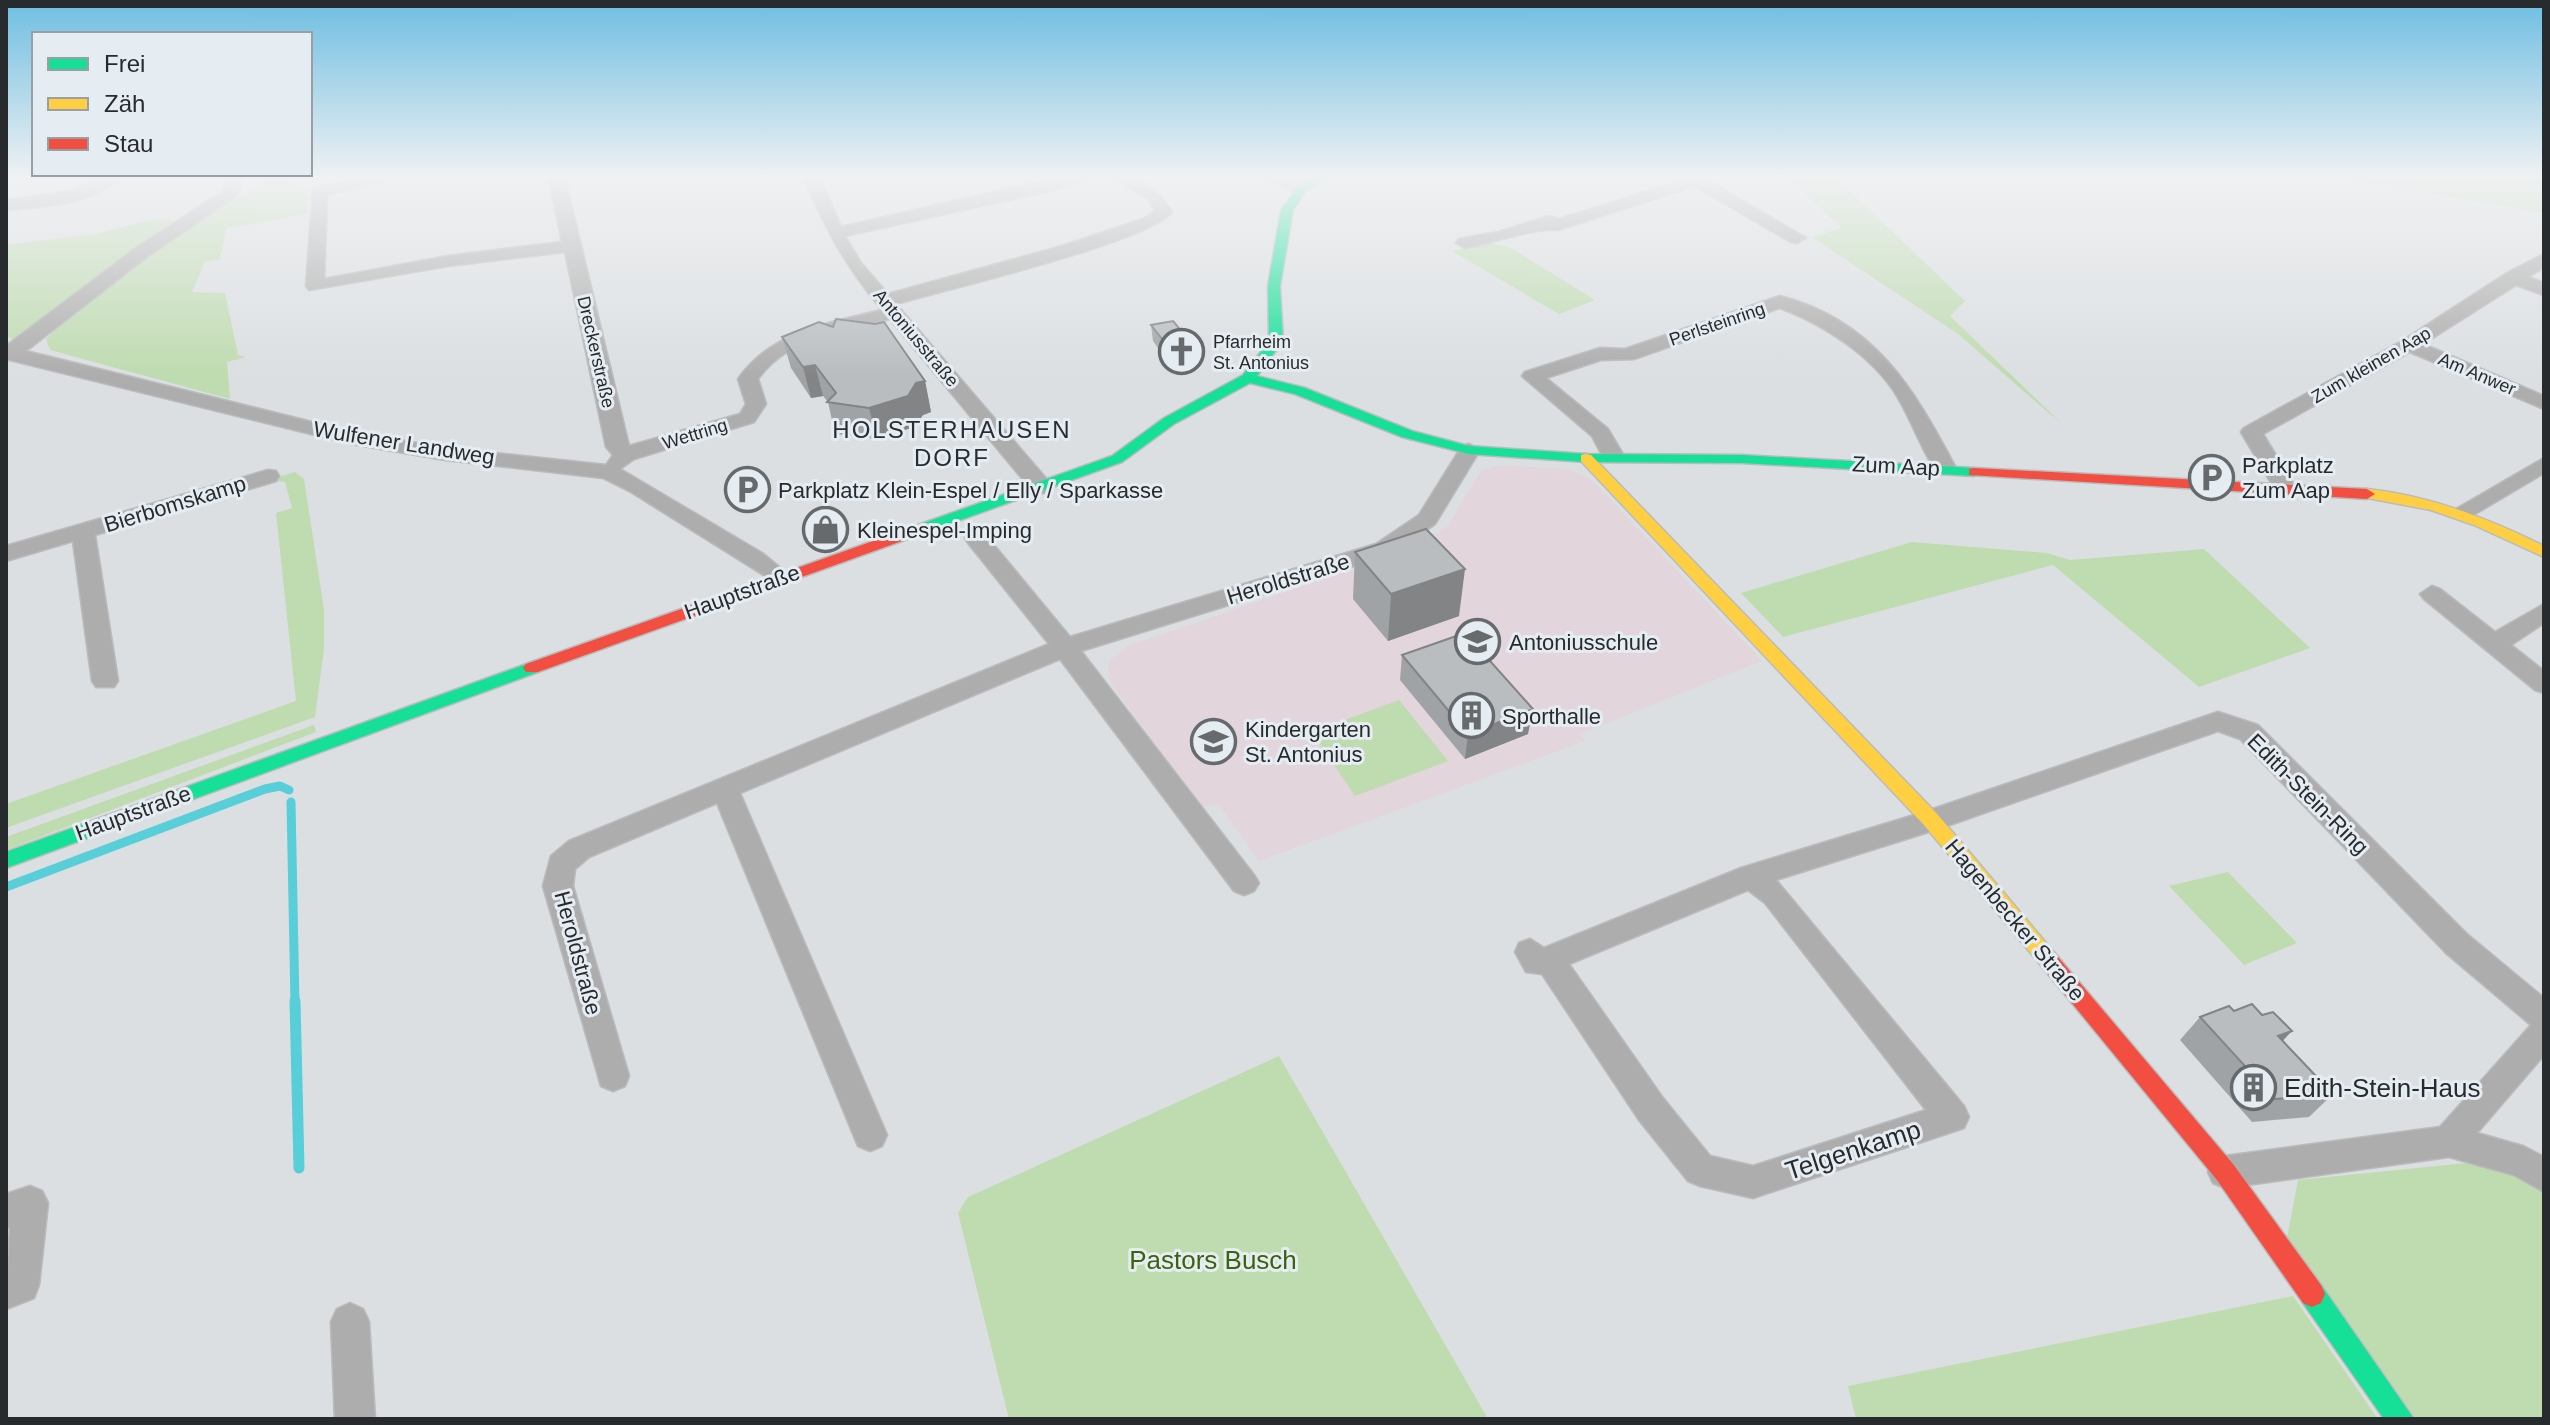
<svg xmlns="http://www.w3.org/2000/svg" width="2550" height="1425" viewBox="0 0 2550 1425" font-family="Helvetica,sans-serif">
	<style>
		.education { fill: #e2d5db }
		.green { fill: #bfdbb0 }
		.lines { fill: none; stroke-linecap: round; stroke-linejoin: round }
		.stream-far1 { stroke: #58ced8; stroke-width: 9 }
		.stream { stroke: #58ced8; stroke-width: 11 }
		.street-casing { stroke: #b9bbbd; stroke-width: 3 }
		.fast-casing { stroke: #b9bbbd; stroke-width: 3 }
		.slow-casing { stroke: #b9bbbd; stroke-width: 3 }
		.jam-casing { stroke: #b9bbbd; stroke-width: 3 }
		.street { fill: #aeadad; fill-rule: evenodd }
		.fast { fill: #16e098; fill-rule: evenodd }
		.slow { fill: #ffcf43; fill-rule: evenodd }
		.jam { fill: #f24e42; fill-rule: evenodd }
		.wall { fill: #a0a3a5 }
		.shaded-wall { fill: #828486 }
		.building { fill: #babdc0; stroke: #828486; stroke-width: 2 }
		.labels { text-anchor: middle; dominant-baseline: central; stroke-width: 6; stroke-linejoin: round; paint-order: stroke }
		.far-street-label { font-size: 18px; fill: #282b2e; stroke: #e5edf3 }
		.far-poi-label { font-size: 18px; fill: #282b2e; stroke: #e5edf3; text-anchor: start }
		.street-label { font-size: 22px; fill: #282b2e; stroke: #e5edf3 }
		.poi-label { font-size: 22px; fill: #282b2e; stroke: #e5edf3; text-anchor: start }
		.neighbourhood-label { font-size: 24px; letter-spacing: 2px; fill: #282e33; stroke: #e5edf3 }
		.near-poi-label { font-size: 26px; fill: #282b2e; stroke: #e5edf3; text-anchor: start }
		.near-street-label { font-size: 26px; fill: #282b2e; stroke: #e5edf3 }
		.near-park-label { font-size: 26px; fill: #39640b; stroke: #e5edf3 }
	</style>
	<rect width="100%" height="100%" fill="#dcdfe2"/>
	<path class="education" d="M1499 465 1568 469 1590 478 1762 661 1580 734 1585 741 1259 861 1218 804 1202 807 1194 802 1110 682 1107 671 1109 661 1130 645 1415 548 1448 526 1481 471Z"/>
	<g class="green">
		<path d="M280 175 308 195V214L226 228 220 259 205 262 192 292 225 293 238 355 246 357 227 362 230 399 50 350 46 339C114 272 196 220 280 175Z"/>
		<path d="M1784 175H1827L1856 197 1965 301 1950 316 2064 426 1958 334 1812 237 1842 228Z"/>
		<path d="M2324 175H2544V213Z"/>
		<path d="M153 219 180 222 15 340 6 336V245L96 234Z"/>
		<path d="M1487 242 1511 248 1595 300 1559 314 1452 251Z"/>
		<path d="M295 472 304 479 324 610V649L315 717 6 828V804L296 701 276 513 292 508 285 482 269 480Z"/>
		<path d="M1912 542 2047 553 2070 560 2204 549 2310 648 2199 687 2053 565 1783 637 1741 593Z"/>
		<path d="M1399 700 1448 761 1355 796 1312 732Z"/>
		<path d="M314 725 316 732 6 850V837Z"/>
		<path d="M2228 872 2297 943 2244 965 2169 886Z"/>
		<path d="M1279 1056 1488 1419H1009L958 1213 968 1197Z"/>
		<path d="M2476 1162 2530 1179 2544 1188V1419H2416L2287 1238 2298 1180Z"/>
		<path d="M2293 1296 2378 1419H1856L1848 1386Z"/>
	</g>
	<g class="lines">
		<g class="stream-far1">
			<path d="M291 802 295 1003"/>
			<path d="M6 887 265 789 280 786 289 790"/>
		</g>
		<path class="stream" d="M295 1001 299 1168"/>
		<defs>
			<g id="street">
				<path d="M103 175H122C94 206 44 206 6 210V200L72 191Z"/>
				<path d="M228 175H244L237 196 148 256 26 351 352 432 446 448 606 465 613 455 606 447 565 252 448 266 309 290 306 286 313 189 371 175H401L327 195 324 279 448 256 562 242 548 175H564L629 446 740 414 746 404 738 379C773 330 827 324 882 310 845 265 825 229 803 175H819L841 227 1067 175H1092L1054 190 845 236 861 263 888 294 1062 246 1143 219 1155 211 1148 199 1109 175C1138 175 1157 188 1172 212 1146 243 947 289 896 304L1050 483 1053 488 1050 493H1034L890 319C843 331 788 337 758 379L766 404 754 422 634 459 620 469 762 553 793 578 781 586 631 492 603 478 446 460 352 444 6 359V346L136 248 223 191Z"/>
				<path d="M1257 175H1281L1310 189 1296 192Z"/>
				<path d="M1678 175H1698L1806 238 1797 243 1791 242 1694 186 1558 230C1541 226 1488 244 1465 248L1456 243 1459 239 1498 232 1549 216 1559 219 1683 180Z"/>
				<path d="M2544 254V267L2528 277 2544 283V295L2516 285 2423 344 2544 396V409L2410 352 2263 434 2296 488 2293 493H2277L2241 432 2244 428 2402 341 2507 273Z"/>
				<path d="M1780 296C1874 320 1914 389 1956 468L1953 473H1937C1921 449 1912 421 1897 396 1873 356 1823 324 1780 308L1634 359 1601 360 1546 378 1608 429 1624 456 1621 461H1605L1592 436 1522 376 1525 372 1600 348 1625 349Z"/>
				<path d="M1469 444 1480 450 1435 524 1392 554 1081 651 1254 875 1259 883 1254 891 1244 895 1234 891 1060 659 740 793 887 1135 882 1146 870 1151 858 1146 717 803 589 857 575 869 573 886 629 1076 625 1086 613 1091 601 1086 543 886 551 856 569 841 1049 644 968 543 965 538 968 533H984L1070 637 1376 544 1419 515 1462 446Z"/>
				<path d="M2544 458V473L2470 517 2462 519 2451 512Z"/>
				<path d="M268 470 276 471 279 476 276 481 95 535 118 681 114 687H96L92 681 73 541 6 561V546Z"/>
				<path d="M2432 586 2440 589 2495 632 2544 604V623L2511 645 2544 671V693L2535 690 2424 599 2420 594Z"/>
				<path d="M2218 712 2258 725 2468 935 2544 998V1055L2477 1133 2523 1146 2544 1157V1192L2514 1175 2449 1157 2225 1188 2213 1183 2208 1172 2213 1161 2225 1156 2440 1127 2531 1025 2446 953 2240 739 2218 731 1941 828 1776 880 1964 1106 1969 1117 1964 1128 1753 1198 1700 1186 1688 1181 1639 1120 1542 974 1526 972 1515 952 1519 943 1530 939 1544 948 1741 868 1924 812ZM1748 890 1765 903 1926 1110 1753 1166 1710 1156 1663 1098 1569 964Z"/>
				<path d="M30 1186 42 1191 48 1203 39 1285 34 1298 6 1309 10 1227 6 1228V1194Z"/>
				<path d="M350 1303 363 1309 369 1322 375 1419H335L331 1322 337 1309Z"/>
			</g>
			<g id="fast">
				<path d="M1316 175H1329L1306 191 1293 210 1280 286 1283 341 1257 376 1305 388 1412 431 1469 446 1586 454 1742 455 1974 468 1981 472 1974 476 1742 463 1586 462 1469 454 1402 437 1295 394 1250 383 1174 424 1122 462 913 537H901L899 534 901 531 1112 456 1164 418 1243 375 1269 341 1268 286 1281 210 1298 187Z"/>
				<path d="M532 662 538 664 541 668 538 672 6 868V852Z"/>
				<path d="M2312 1281 2321 1285 2414 1419H2384L2303 1303 2299 1294 2303 1285Z"/>
			</g>
			<g id="slow">
				<path d="M1586 454 1591 455 1938 815 2058 957 2062 963 2058 969 2051 972 2044 969 1924 825 1581 461V455Z"/>
				<path d="M2367 489C2431 496 2487 518 2544 546V557L2474 525 2431 510 2362 497V491Z"/>
			</g>
			<g id="jam">
				<path d="M1974 468 2367 489 2375 494 2367 499 1969 475V469Z"/>
				<path d="M907 529 915 534 913 537 538 672H526L523 668 526 664Z"/>
				<path d="M2051 954 2058 957 2233 1164 2321 1285 2325 1294 2321 1303 2312 1307 2303 1303 2217 1180 2044 969 2040 963 2044 957Z"/>
			</g>
		</defs>
		<use href="#street" class="street-casing"/>
		<use href="#fast" class="fast-casing"/>
		<use href="#slow" class="slow-casing"/>
		<use href="#jam" class="jam-casing"/>
		<use href="#street" class="street"/>
		<use href="#fast" class="fast"/>
		<use href="#slow" class="slow"/>
		<use href="#jam" class="jam"/>
	</g>
	<g class="wall">
		<path d="M1151 325 1192 344 1193 360 1170 365 1153 341Z"/>
		<path d="M833 327 925 381 931 412 923 415 914 427 877 439 835 434 828 402 823 396 811 398 791 368 782 337Z"/>
		<path d="M1355 552 1459 616 1388 641 1353 599Z"/>
		<path d="M1402 655 1528 734 1465 759 1400 680Z"/>
		<path d="M2234 1011 2282 1041 2333 1094 2309 1117 2252 1122 2180 1040 2200 1017Z"/>
	</g>
	<g class="shaded-wall">
		<path d="M1192 344 1193 360 1170 365V349Z"/>
		<path d="M815 365 823 396 811 398 803 367Z"/>
		<path d="M925 381 931 412 923 415 914 427 877 439 869 408 916 383Z"/>
		<path d="M1465 569 1459 616 1388 641 1391 594Z"/>
		<path d="M1533 709 1528 734 1465 759 1468 734Z"/>
		<path d="M2292 1031 2269 1055 2278 1036Z"/>
	</g>
	<g class="building">
		<path d="M836 319 875 324 884 322 925 381 916 383 908 396 869 408 827 402 836 393 815 365 803 367 782 337 819 322 833 327Z"/>
		<path d="M1173 321 1192 344 1170 349 1151 325Z"/>
		<path d="M1426 529 1465 569 1391 594 1355 552Z"/>
		<path d="M1465 633 1533 709 1468 734 1402 655Z"/>
		<path d="M2252 1004 2262 1015 2273 1012 2292 1031 2278 1036 2333 1094 2275 1099 2200 1017 2229 1006 2234 1011Z"/>
	</g>
	<linearGradient id="sky" x2="0" y2="1"><stop stop-color="#6ebee2"/><stop offset="0.47" stop-color="#eff1f2"/><stop offset="1" stop-color="#eff1f2" stop-opacity="0"/></linearGradient>
	<rect width="2550" height="375" fill="url(#sky)"/>
	<defs>
		<symbol id="church-ring" viewBox="-11 -11 22 22"><circle r="9.5" fill="#e5edf3" stroke="#676a6d" stroke-width="1.5"/><path d="M-1.2-6h2.4v3.5h3.3v2.4h-3.3V6h-2.4V-.1h-3.3v-2.4h3.3Z" fill="#676a6d"/></symbol>
		<symbol id="parking-ring" viewBox="-11 -11 22 22"><circle r="9.5" fill="#e5edf3" stroke="#676a6d" stroke-width="1.5"/><path d="M-3.5-5.5H1a3.5 3.5 0 0 1 0 7H-1V5.5H-3.5ZM-1-3.4V-.6H.8a1.4 1.4 0 0 0 0-2.8Z" fill="#676a6d"/></symbol>
		<symbol id="shop-ring" viewBox="-11 -11 22 22"><circle r="9.5" fill="#e5edf3" stroke="#676a6d" stroke-width="1.5"/><path d="M-5-2.5h2.3a2.7 3.5 0 0 1 5.4 0H5L5.5 6h-11ZM-1.5-2.5h3a1.5 2.3 0 0 0-3 0Z" fill="#676a6d"/></symbol>
		<symbol id="school-ring" viewBox="-11 -11 22 22"><circle r="9.5" fill="#e5edf3" stroke="#676a6d" stroke-width="1.5"/><path d="M0-5L7-2L0 1L-7-2ZM-4 1L0 2.5L4 1V4Q0 6-4 4Z" fill="#676a6d"/></symbol>
		<symbol id="building-ring" viewBox="-11 -11 22 22"><circle r="9.5" fill="#e5edf3" stroke="#676a6d" stroke-width="1.5"/><path d="M-4-6H4V6H1V3H-1V6H-4ZM-2.5-4.3h1.7v1.8h-1.7ZM.8-4.3h1.7v1.8H.8ZM-2.5-1h1.7V.8h-1.7ZM.8-1h1.7V.8H.8Z" fill="#676a6d"/></symbol>
	</defs>
	<g fill-rule="evenodd">
		<use href="#church-ring" x="1156" y="326" width="51" height="51"/>
		<use href="#parking-ring" x="2186" y="452" width="51" height="51"/>
		<use href="#parking-ring" x="722" y="464" width="51" height="51"/>
		<use href="#shop-ring" x="800" y="504" width="51" height="51"/>
		<use href="#school-ring" x="1452" y="616" width="51" height="51"/>
		<use href="#building-ring" x="1446" y="690" width="51" height="51"/>
		<use href="#school-ring" x="1188" y="716" width="51" height="51"/>
		<use href="#building-ring" x="2228" y="1062" width="51" height="51"/>
	</g>
	<g class="labels">
		<g class="far-street-label">
			<text transform="translate(1717 324) rotate(-19)">Perlsteinring</text>
			<text transform="translate(916 338) rotate(50)">Antoniusstraße</text>
			<text transform="translate(596 352) rotate(77)">Dreckerstraße</text>
			<text transform="translate(2371 365) rotate(-30)">Zum kleinen Aap</text>
			<text transform="translate(2477 374) rotate(23)">Am Anwer</text>
			<text transform="translate(695 434) rotate(-17)">Wettring</text>
		</g>
		<g class="far-poi-label">
			<text x="1213" y="342">Pfarrheim<tspan x="1213" dy="21">St. Antonius</tspan></text>
		</g>
		<g class="street-label">
			<text transform="translate(404 443) rotate(9)">Wulfener Landweg</text>
			<text transform="translate(1896 466) rotate(3)">Zum Aap</text>
			<text transform="translate(175 504) rotate(-17)">Bierbomskamp</text>
			<text transform="translate(1288 579) rotate(-17)">Heroldstraße</text>
			<text transform="translate(742 592) rotate(-20)">Hauptstraße</text>
			<text transform="translate(2308 794) rotate(45)">Edith-Stein-Ring</text>
			<text transform="translate(133 813) rotate(-20)">Hauptstraße</text>
			<text transform="translate(2015 920) rotate(50)">Hagenbecker Straße</text>
			<text transform="translate(578 953) rotate(75)">Heroldstraße</text>
		</g>
		<g class="poi-label">
			<text x="2242" y="465">Parkplatz<tspan x="2242" dy="25">Zum Aap</tspan></text>
			<text x="778" y="490">Parkplatz Klein-Espel / Elly / Sparkasse</text>
			<text x="857" y="530">Kleinespel-Imping</text>
			<text x="1509" y="642">Antoniusschule</text>
			<text x="1502" y="716">Sporthalle</text>
			<text x="1245" y="729">Kindergarten<tspan x="1245" dy="25">St. Antonius</tspan></text>
		</g>
		<g class="neighbourhood-label">
			<text x="952" y="429">HOLSTERHAUSEN<tspan x="952" dy="28">DORF</tspan></text>
		</g>
		<g class="near-poi-label">
			<text x="2284" y="1088">Edith-Stein-Haus</text>
		</g>
		<g class="near-street-label">
			<text transform="translate(1853 1150) rotate(-18)">Telgenkamp</text>
		</g>
		<g class="near-park-label">
			<text x="1213" y="1260">Pastors Busch</text>
		</g>
	</g>
	<rect width="2550" height="1425" fill="none" stroke="#282b2e" stroke-width="16"/>
	<rect x="32" y="32" width="280" height="144" fill="#e5edf3" stroke="#999fa4" stroke-width="2"/>
	<rect x="48" y="58" width="40" height="12" fill="#16e098" stroke="#999fa4" stroke-width="2"/>
	<text x="104" y="72" font-size="24" fill="#282b2e">Frei</text>
	<rect x="48" y="98" width="40" height="12" fill="#ffcf43" stroke="#999fa4" stroke-width="2"/>
	<text x="104" y="112" font-size="24" fill="#282b2e">Zäh</text>
	<rect x="48" y="138" width="40" height="12" fill="#f24e42" stroke="#999fa4" stroke-width="2"/>
	<text x="104" y="152" font-size="24" fill="#282b2e">Stau</text>
</svg>
